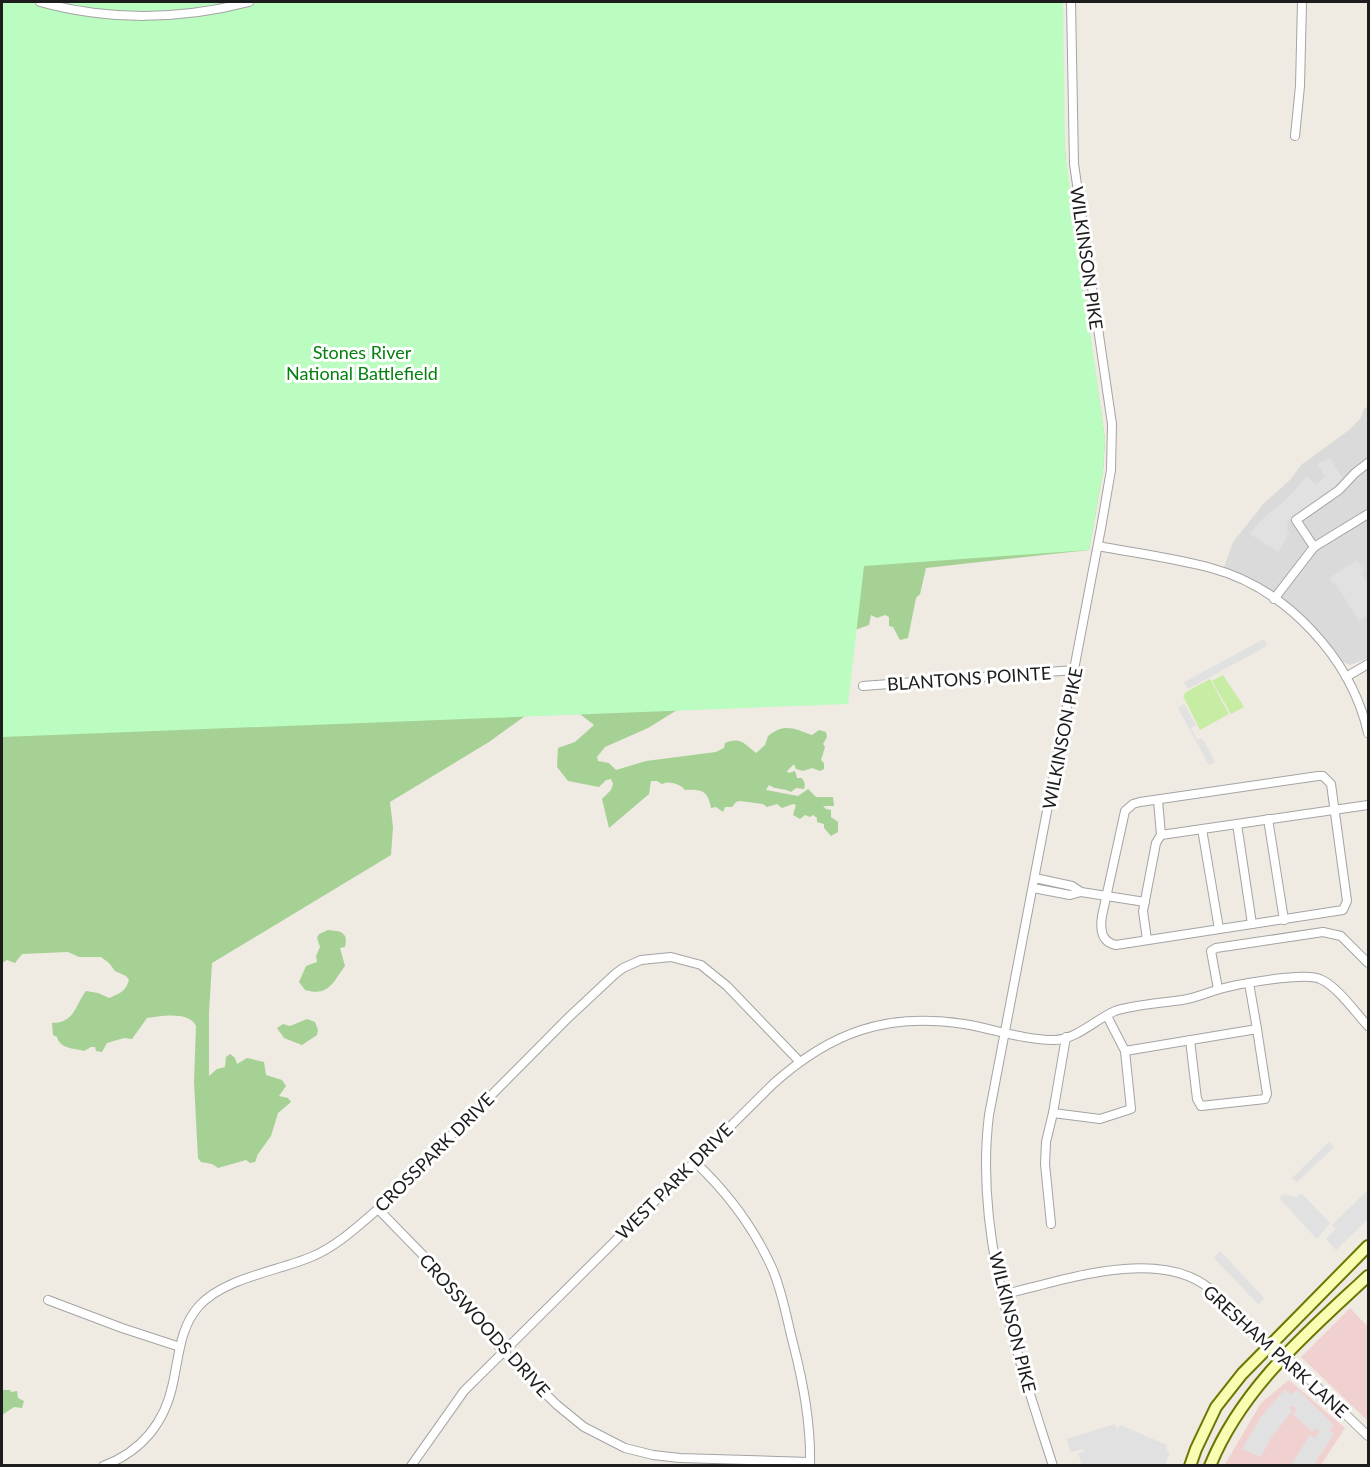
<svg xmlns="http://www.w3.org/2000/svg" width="1370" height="1467" viewBox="0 0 1370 1467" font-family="Lato,sans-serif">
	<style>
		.residential { fill: #dbdada }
		.commercial { fill: #f1d1cf }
		.grass { fill: #c7eda4 }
		.forest { fill: #a5d194 }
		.park { fill: #bbfcc0 }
		.parking { fill: #e1e1e1 }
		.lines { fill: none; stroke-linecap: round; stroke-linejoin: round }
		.street-casing { stroke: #a4a4a4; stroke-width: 10 }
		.secondary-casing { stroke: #6a7700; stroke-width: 14 }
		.street { stroke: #fff; stroke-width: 8 }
		.secondary { stroke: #f9fdb1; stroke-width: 10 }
		.labels { text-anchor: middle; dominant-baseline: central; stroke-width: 6; stroke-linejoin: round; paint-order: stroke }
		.street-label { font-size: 18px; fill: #1d1d1d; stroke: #fff }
		.park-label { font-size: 18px; fill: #05810f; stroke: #fff }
	</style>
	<rect width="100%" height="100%" fill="#efeae2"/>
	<path class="residential" d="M1368 406V658L1350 665 1343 662 1322 634 1285 600 1253 579 1224 567 1233 542 1264 503 1290 480 1301 465 1349 430 1360 419 1364 409Z"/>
	<g class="commercial">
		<path d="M1350 1308 1368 1327V1421L1301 1357Z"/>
		<path d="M1289 1380 1345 1428 1321 1465 1224 1466 1261 1403Z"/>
	</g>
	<g class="grass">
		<path d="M1223 675C1230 687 1238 696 1244 707L1231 714 1212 681Z"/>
		<path d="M1210 679 1229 714 1200 730 1183 696 1186 692Z"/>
	</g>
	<g class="forest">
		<path d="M1064 136 1067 175 1105 439 1103 471 1089 550 926 568 920 594 916 598 908 638 900 640 893 627 889 626V617L885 615 877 618 871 615 869 625 773 659 682 707 648 728 605 747 597 757 598 761 609 763 616 770 646 761 716 752 724 748 725 743C741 737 743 743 756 753L765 745 768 736C784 723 793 728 812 735L819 730 826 732 827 737 823 744 825 747 821 760 824 763V769L820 771 812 768 803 771 796 769 794 764 787 771 789 773 795 771 797 778H802L805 784 804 789 796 788 791 792C784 788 776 790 769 785L766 790 798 796 808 789 816 797H833L834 806H823L826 809 831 810V817L838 822V832L831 836 824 828V824L817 822V818L813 815 810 817 805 815 800 819 793 815 796 805 793 804 782 808 777 804 767 807 763 804 740 801 736 802 732 807H725L723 812 716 807 711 808C708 790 701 789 685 790 681 784 668 780 662 784L657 781H651L649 794 609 828 602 799 611 790 613 784 611 779 606 780 599 787 568 781 557 767 558 748 575 742 594 725 580 714 525 716 489 742 390 802 393 827 391 855 212 963 209 1013V1076L217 1069 225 1067 226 1057 230 1054 235 1058 237 1064 247 1058 264 1062 266 1075 282 1080 286 1086 279 1096 288 1098 291 1102 278 1113 271 1136 258 1154 255 1162 250 1163 246 1160 218 1168 212 1164 201 1162 198 1158 194 1082 196 1026C189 1011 161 1016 147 1018L132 1039 124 1038 107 1043 102 1052 96 1051 95 1047H91L84 1051C74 1048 60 1049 57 1037L53 1035 52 1023C75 1023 75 1005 86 991L98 993 109 998C119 994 126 991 129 980L126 976 115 971 109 963 101 957H79L68 952 22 954 15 963 7 960 2 963V336Z"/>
		<path d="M328 930C340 931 349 932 345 947L340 948 345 966C333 982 329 997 305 990L299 982 306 966 317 962 316 956 320 947 317 938 319 934Z"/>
		<path d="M307 1019 315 1022 318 1030 317 1035 302 1045 284 1038 277 1028 283 1024 290 1026Z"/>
		<path d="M2 1390H10L11 1392 17 1391 18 1398 24 1401 22 1408 14 1407 2 1415Z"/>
	</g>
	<path class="park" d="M2 2H1063L1065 153 1105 439 1103 471 1089 550 864 566 848 704 2 737Z"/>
	<g class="parking">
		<path d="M1330 458 1342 478 1333 489 1322 498 1288 520 1287 530 1289 533 1278 552 1250 534 1263 518 1289 497 1307 476 1316 485 1325 476 1317 464Z"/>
		<path d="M1357 560 1364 570 1361 573 1368 585V615L1359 621 1335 583 1333 584 1329 578Z"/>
		<path d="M1264 639 1267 646 1188 689 1184 682Z"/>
		<path d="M1184 704 1196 725 1191 728 1197 740 1202 738 1215 762 1209 765 1178 708Z"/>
		<path d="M1329 1142 1334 1147 1297 1182 1292 1178Z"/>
		<path d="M1368 1190V1219L1336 1250 1326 1239 1336 1229 1332 1225Z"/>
		<path d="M1301 1193 1330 1223 1317 1239 1279 1198 1283 1194 1297 1197Z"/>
		<path d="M1220 1251 1264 1298 1259 1305 1214 1258Z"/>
		<path d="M1285 1389 1291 1395 1297 1389 1334 1425 1329 1431 1334 1434 1314 1465H1291L1310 1435 1315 1438 1319 1432 1317 1428 1312 1432 1293 1414 1297 1410 1293 1406 1289 1407 1292 1411 1271 1438 1261 1457 1242 1449 1260 1418Z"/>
		<path d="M1115 1424 1117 1430 1120 1425 1167 1445 1166 1451 1170 1453 1165 1465H1082L1078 1453 1084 1451 1083 1449 1071 1452 1066 1439Z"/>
	</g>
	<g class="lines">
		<defs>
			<g id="street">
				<path d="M40 2C108 21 181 20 249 2"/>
				<path d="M1295 136 1300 86 1302 2"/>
				<path d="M1098 546C1135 553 1174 558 1211 568 1286 588 1351 658 1368 733"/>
				<path d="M1314 547 1296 520 1339 490 1355 473 1368 463"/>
				<path d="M1274 599 1314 547 1368 514"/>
				<path d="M1346 677 1368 664"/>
				<path d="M863 686 1074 670"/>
				<path d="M1318 776H1323L1331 784 1347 901 1343 910 1116 945C1101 942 1100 929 1102 916L1125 811 1133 804 1140 802Z"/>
				<path d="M1158 800 1161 835"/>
				<path d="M1268 819 1284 920"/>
				<path d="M1237 824 1252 924"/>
				<path d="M1202 829 1219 929"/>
				<path d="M1033 888 1070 895 1081 892 1072 886 1035 878"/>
				<path d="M1081 892 1145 902"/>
				<path d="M1147 940 1143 911 1156 843 1161 835 1368 805"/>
				<path d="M1218 989 1211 951 1216 948 1323 932 1341 936 1368 963"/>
				<path d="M1107 1016 1125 1051 1257 1029 1249 983"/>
				<path d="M1066 1037 1053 1113 1100 1119 1131 1109 1125 1051"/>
				<path d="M1190 1040 1197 1099 1201 1106 1265 1099 1267 1094 1257 1029"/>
				<path d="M694 1161C726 1191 754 1228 772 1268 783 1293 787 1321 794 1347 804 1386 811 1425 810 1465"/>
				<path d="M378 1209 456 1289 495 1342 511 1360 557 1405 584 1427 625 1448 653 1455 680 1458 810 1462"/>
				<path d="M1051 1224 1045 1164 1046 1142 1053 1113"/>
				<path d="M1002 1295C1060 1281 1159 1246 1210 1289L1268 1346 1285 1356 1368 1436"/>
				<path d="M48 1300 122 1328 180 1347"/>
				<path d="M103 1466C141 1452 165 1423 173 1383 179 1356 180 1327 199 1306 224 1278 278 1271 311 1257 337 1246 357 1227 378 1209L568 1018 615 974 623 968 641 960 671 957 701 965 727 986 799 1061"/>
				<path d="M411 1466 464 1391 773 1084C831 1032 887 1012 964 1024 994 1029 1024 1040 1054 1040 1076 1040 1096 1019 1115 1011 1132 1005 1163 1003 1182 1000 1195 998 1206 993 1217 990 1236 984 1305 972 1320 979 1337 986 1355 1012 1368 1026"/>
				<path d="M1053 1466C1017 1353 974 1235 989 1115L1101 528 1111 470 1112 424 1074 164 1071 2"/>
			</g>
			<g id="secondary">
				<path d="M1190 1466 1196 1449 1216 1407 1242 1374 1368 1246"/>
				<path d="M1210 1466C1242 1387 1308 1332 1368 1276"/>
			</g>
		</defs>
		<use href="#street" class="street-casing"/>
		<use href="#secondary" class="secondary-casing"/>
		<use href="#street" class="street"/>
		<use href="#secondary" class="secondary"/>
	</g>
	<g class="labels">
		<g class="street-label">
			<text transform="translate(1087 258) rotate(82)">WILKINSON PIKE</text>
			<text transform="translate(969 678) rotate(-4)">BLANTONS POINTE</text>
			<text transform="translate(1062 738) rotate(-79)">WILKINSON PIKE</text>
			<text transform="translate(434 1152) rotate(-45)">CROSSPARK DRIVE</text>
			<text transform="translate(674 1181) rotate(-45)">WEST PARK DRIVE</text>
			<text transform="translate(1013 1322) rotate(76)">WILKINSON PIKE</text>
			<text transform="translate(485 1325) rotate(48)">CROSSWOODS DRIVE</text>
			<text transform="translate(1276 1351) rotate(42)">GRESHAM PARK LANE</text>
		</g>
		<g class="park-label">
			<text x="362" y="352">Stones River<tspan x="362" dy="21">National Battlefield</tspan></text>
		</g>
	</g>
	<rect width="1370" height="1467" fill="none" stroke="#1d1d1d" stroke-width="6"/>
</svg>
